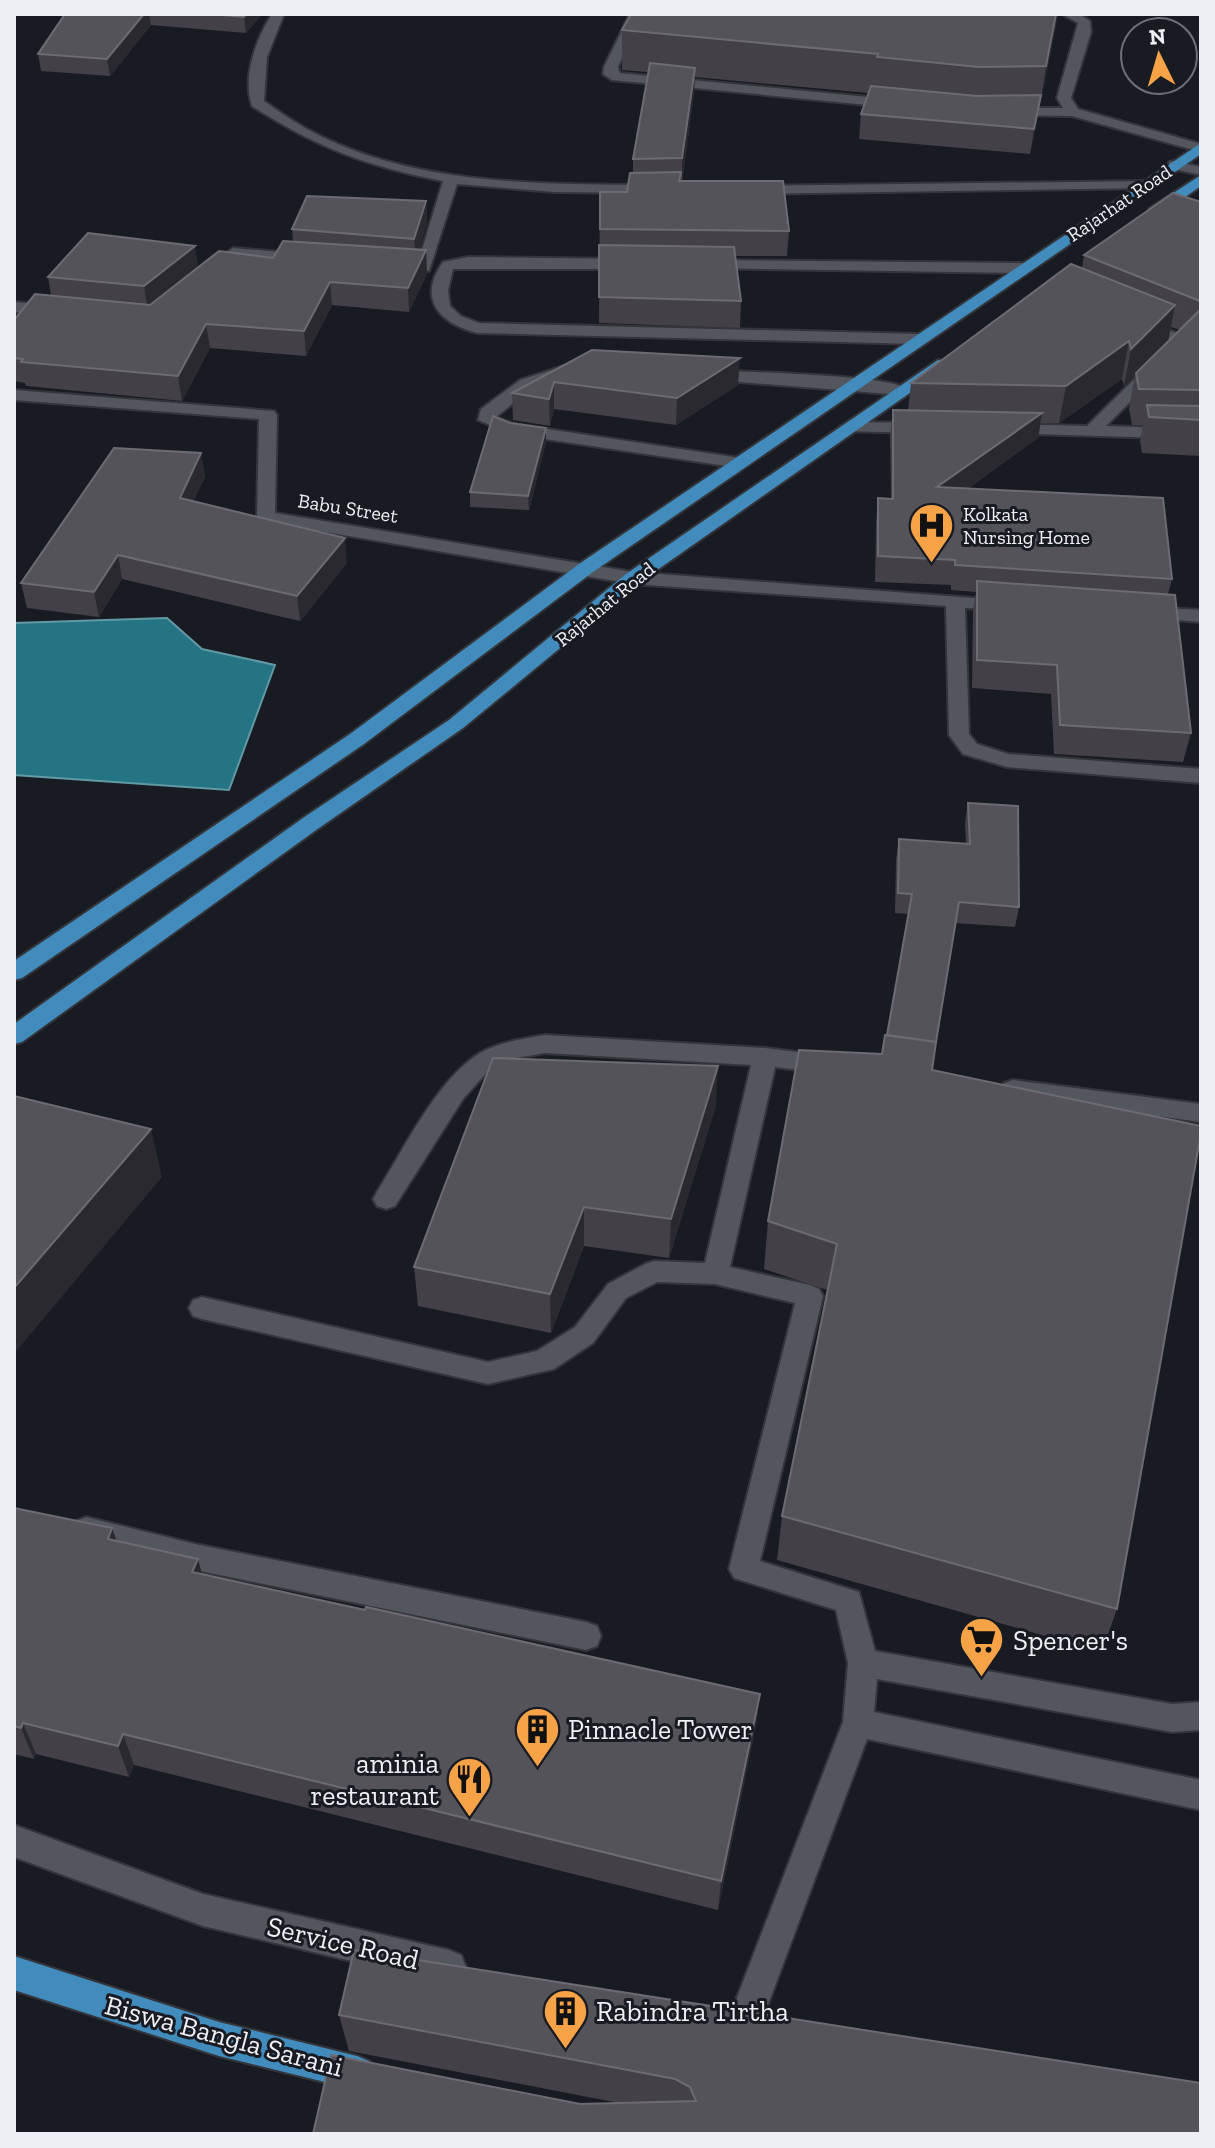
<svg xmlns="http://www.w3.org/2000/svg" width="1215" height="2148" viewBox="0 0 1215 2148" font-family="'Zilla Slab',serif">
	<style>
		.water { fill: #247483; stroke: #6199a5; stroke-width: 2 }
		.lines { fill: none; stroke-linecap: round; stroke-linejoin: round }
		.lane-casing { stroke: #34353a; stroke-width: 4 }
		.street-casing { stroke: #34353a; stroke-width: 4 }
		.secondary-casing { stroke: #34353a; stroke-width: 4 }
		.primary-casing { stroke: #34353a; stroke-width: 4 }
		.lane { fill: #54565e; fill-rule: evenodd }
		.street { fill: #54565e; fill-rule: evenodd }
		.secondary { fill: #54565e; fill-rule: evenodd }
		.primary { fill: #418bbd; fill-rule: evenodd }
		.wall { fill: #434047; fill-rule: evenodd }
		.shaded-wall { fill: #2a2930 }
		.building { fill: #55535a; stroke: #6d6b72; stroke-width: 2 }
		.labels { text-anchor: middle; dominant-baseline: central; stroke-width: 6; stroke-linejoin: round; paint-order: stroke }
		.far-street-label { font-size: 20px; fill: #eeeff4; stroke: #191b22 }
		.far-poi-label { font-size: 20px; fill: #eeeff4; stroke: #191b22; text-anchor: start }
		.near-poi-label { font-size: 28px; fill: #eeeff4; stroke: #191b22; text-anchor: start }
		.near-street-label { font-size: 28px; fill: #eeeff4; stroke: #191b22 }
	</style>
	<rect width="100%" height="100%" fill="#191b22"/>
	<path class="water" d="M167 618 202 649 275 665 229 790 14 775V623Z"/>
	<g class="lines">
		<defs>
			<g id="lane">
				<path d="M468 257 629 259 637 264 629 269H453L448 290 450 306 461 316 479 323 919 334 927 339 919 344 477 333C439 323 417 299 443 262Z"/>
				<path d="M706 260 1024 263 1032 268 1024 273 701 268V262Z"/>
				<path d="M564 366 570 367 572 371 570 375 532 388 496 417 514 424 740 458 749 463 740 468 511 434 478 420 481 409 520 380Z"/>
				<path d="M708 370C740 372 894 375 910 390L902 395 702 379 700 375 702 371Z"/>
				<path d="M545 1035 765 1048 830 1056 838 1059 842 1065 838 1071 830 1074 775 1067 730 1267 810 1285 819 1289 823 1296 760 1561 859 1592 875 1651 1172 1704 1201 1702V1730L1172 1732 877 1679 874 1712 1201 1780V1810L867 1739 760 2026 755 2038 743 2043 731 2038 726 2026 843 1722 848 1663 836 1610 734 1578 729 1569 795 1303 715 1284 657 1282 626 1298 593 1343 554 1369 488 1384 202 1319 193 1316 189 1308 193 1300 202 1297 488 1362 537 1351 575 1327 608 1284 645 1264 654 1261 705 1263 751 1065 545 1053 511 1059 488 1071 463 1099 395 1206 386 1209 377 1206 373 1199 377 1192C403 1151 437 1079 480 1053 499 1042 523 1039 545 1035Z"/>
				<path d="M1013 1080 1201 1104V1122L1004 1095 1001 1089 1004 1083Z"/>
			</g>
			<g id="street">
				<path d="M272 14H284L267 57 264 101C277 110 291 120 305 128 411 187 542 184 659 185L666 189 659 193 555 192 457 184 429 271 397 269V263H418L443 181C369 167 315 147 252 106 242 77 256 39 272 14Z"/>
				<path d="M630 14H642L618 67 620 73 899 100 906 104 899 108 612 80 603 74 604 67Z"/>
				<path d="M1062 14H1079L1090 21 1091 32 1071 98 1078 109 1201 144V152L1072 116 1001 115V109L1006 108H1063L1057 98 1078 23Z"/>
				<path d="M1174 161 1201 167V175L1169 168V162Z"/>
				<path d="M1145 181 1150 182V188L751 194 744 190 751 186Z"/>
				<path d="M233 248 306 254 314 259 306 264 237 258 219 273H207V267Z"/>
				<path d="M14 302 55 306 63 311 55 316 14 312Z"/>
				<path d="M1142 318 1192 340 1106 426 1201 429V439L1001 433 998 429 1007 424 1087 426 1173 341 1136 326V320Z"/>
				<path d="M14 390 274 411 277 415 275 513 633 572 1012 601 1015 605 1012 609 965 608 969 734 977 744 1008 754 1201 769V783L1007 767 963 754 949 735 946 606 633 584 266 522 257 517 259 419 14 400Z"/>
				<path d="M849 422 922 423 931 428 922 433 843 431 840 427Z"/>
				<path d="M1145 607 1201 610V622L1138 617 1135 613Z"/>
				<path d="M86 1517 195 1544 586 1622 597 1626 601 1636 597 1646 586 1650 195 1570 76 1539 72 1530 76 1521Z"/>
			</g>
			<path id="secondary" d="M14 1825 203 1894 449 1950 461 1955 466 1967 461 1979 449 1984 203 1926 14 1857Z"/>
			<g id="primary">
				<path d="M1201 143V154L593 572 364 744 22 978 14 980V961L350 734 579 564Z"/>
				<path d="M1201 175V186L1159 215H1149V209Z"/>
				<path d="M938 360 944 361 946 365 944 369 640 582 463 728 319 828 22 1042 14 1044V1024L303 818 449 720 626 574Z"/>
				<path d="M14 1956 219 2022 357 2056 369 2061 374 2073 369 2085 357 2090 219 2056 14 1990Z"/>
			</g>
		</defs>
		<use href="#lane" class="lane-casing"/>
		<use href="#street" class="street-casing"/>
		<use href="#secondary" class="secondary-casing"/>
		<use href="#primary" class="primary-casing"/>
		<use href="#lane" class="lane"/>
		<use href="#street" class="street"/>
		<use href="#secondary" class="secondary"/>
		<use href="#primary" class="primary"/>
	</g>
	<g class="wall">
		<path d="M65 14H262L246 33 151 25 110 76 41 71 38 54Z"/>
		<path d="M631 14H1058L1030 154 859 139 861 114 868 93 695 77 694 92 682 181 789 231 787 256H735L741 301 740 328 599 323 600 192H627L633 173V159L648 72 622 70V30Z"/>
		<path d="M426 201 427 222 419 250H426L427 274 409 312 332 305 306 356 210 348 182 401 26 386 25 383 14 381V320L51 295 48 277 198 267 273 258 293 242 292 229Z"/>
		<path d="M1201 202V456L1142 453 1140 441 1143 425H1132L1129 409 1135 374 1124 386 1122 379 1059 423H1041L1038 438 967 489 1172 579 1168 594 1191 733 1183 762 1054 754 1051 694 972 688 973 610 976 592 951 590V585L875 582 876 523 878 498 891 499 890 435 893 410 908 411 911 383 1082 268 1084 255ZM1171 327 1180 330 1168 342Z"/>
		<path d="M592 350 738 385 676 425 554 409 550 426 513 420 512 393Z"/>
		<path d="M546 442 529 510 470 507V492Z"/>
		<path d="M201 453 205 477 193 501 347 563 300 621 122 579 99 617 27 608 21 583Z"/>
		<path d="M968 803 1019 907 1015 927 955 923 932 1070 1117 1609 1102 1652 777 1560 782 1516 827 1290 764 1269 768 1221 882 1054 887 1035 909 914 895 913 896 860 899 839 966 844 965 823Z"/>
		<path d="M716 1105 669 1258 584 1246 551 1333 418 1306 414 1267Z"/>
		<path d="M14 1508 112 1528 117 1541 202 1574 760 1694 756 1725 718 1910 134 1765 129 1777 36 1754 34 1759 14 1754Z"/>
		<path d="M339 2015 1201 2134 580 2104 619 2103 349 2051Z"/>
	</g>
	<g class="shaded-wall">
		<path d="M144 14H149L151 25 110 76 107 59Z"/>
		<path d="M246 14H262L246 33 244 17Z"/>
		<path d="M1056 14H1058L1056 27 1040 106 1046 66Z"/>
		<path d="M695 68 694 92 682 184V158Z"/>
		<path d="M1041 95 1037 120 1030 154 1034 129Z"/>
		<path d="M426 201 427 222 416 260 414 239Z"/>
		<path d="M195 246 199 272 148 313 144 286Z"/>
		<path d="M426 250 427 274 409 312 408 288Z"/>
		<path d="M330 282 332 305 306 356 304 331Z"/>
		<path d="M1175 305 1168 342 1124 386 1131 349Z"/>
		<path d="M206 324 210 348 182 401 178 376Z"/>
		<path d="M1129 341 1122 379 1059 423 1066 386Z"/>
		<path d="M740 358 738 385 676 425 677 398Z"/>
		<path d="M554 382V409L550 426 549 399Z"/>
		<path d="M1042 413 1038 438 934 512 937 487Z"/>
		<path d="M546 428V442L529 510 528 496Z"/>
		<path d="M201 453 205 477 184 522 180 498Z"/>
		<path d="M345 538 347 563 300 621 297 596Z"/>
		<path d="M118 555 122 579 99 617 94 592Z"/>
		<path d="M718 1066 716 1105 669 1258 671 1219Z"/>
		<path d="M151 1129 162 1177 14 1354V1288Z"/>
		<path d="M584 1207V1246L551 1333 550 1294Z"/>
		<path d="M112 1528 123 1561 108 1539Z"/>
		<path d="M198 1559 207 1592 192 1572Z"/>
		<path d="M760 1694 756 1725 718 1910 721 1881Z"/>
		<path d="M23 1723 36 1754 34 1759 21 1728Z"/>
		<path d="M123 1734 134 1765 129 1777 118 1746Z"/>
	</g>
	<g class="building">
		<path d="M65 14H144L107 59 38 54Z"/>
		<path d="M210 14H246L244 17Z"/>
		<path d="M631 14H1056L1046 66 979 67 877 57 878 54 622 30Z"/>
		<path d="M650 63 695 68 682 158 633 159Z"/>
		<path d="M871 86 977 96 1041 95 1034 129 861 114Z"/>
		<path d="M681 172 679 181H783L789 231 600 229V192H627L630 173Z"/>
		<path d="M1173 193 1201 202V390L1139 389 1136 373 1200 310V301L1084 255Z"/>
		<path d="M307 196 426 201 414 239 292 229Z"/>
		<path d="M88 233 195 246 144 286 48 277Z"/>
		<path d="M283 241 426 250 408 288 330 282 304 331 206 324 178 376 21 362 23 359 14 358V320L35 294 150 305 219 251 273 258Z"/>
		<path d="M599 245 734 247 741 301 599 297Z"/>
		<path d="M1071 264 1175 305 1131 349 1129 341 1066 386 911 383Z"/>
		<path d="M592 350 740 358 677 398 554 382 549 399 512 393Z"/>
		<path d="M1147 405 1201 406V420L1149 417Z"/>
		<path d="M893 410 1042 413 937 487 1163 498 1172 579 955 565V560L878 556V498L893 499Z"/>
		<path d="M493 416 510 423 546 428 528 496 470 492Z"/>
		<path d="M114 448 201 453 180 498 345 538 297 596 118 555 94 592 21 583Z"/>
		<path d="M977 581 1175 595 1191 733 1060 725 1057 665 977 660Z"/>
		<path d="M968 803 1018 806 1019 907 959 902 936 1042 887 1035 912 894 898 893 899 839 970 844Z"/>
		<path d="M885 1035 936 1042 932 1070 1201 1126V1133L1117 1609 782 1516 837 1244 768 1221 799 1050 882 1054Z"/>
		<path d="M493 1058 718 1066 671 1219 584 1207 550 1294 414 1267Z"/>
		<path d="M14 1096 151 1129 14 1288Z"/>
		<path d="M14 1508 112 1528 108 1539 198 1559 192 1572 365 1610 366 1607 760 1694 721 1881 123 1734 118 1746 23 1723 21 1728 14 1726Z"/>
		<path d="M354 1950 1201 2083V2134H313L331 2055 580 2104 696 2101 690 2087 675 2079 339 2015Z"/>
	</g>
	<defs>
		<symbol id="hospital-pin" viewBox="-11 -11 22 30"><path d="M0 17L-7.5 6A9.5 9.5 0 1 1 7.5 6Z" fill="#f6a247" stroke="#191b22"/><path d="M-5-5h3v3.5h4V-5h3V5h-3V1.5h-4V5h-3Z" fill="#111"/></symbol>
		<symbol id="supermarket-pin" viewBox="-11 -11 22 30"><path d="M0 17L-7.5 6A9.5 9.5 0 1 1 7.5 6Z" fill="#f6a247" stroke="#191b22"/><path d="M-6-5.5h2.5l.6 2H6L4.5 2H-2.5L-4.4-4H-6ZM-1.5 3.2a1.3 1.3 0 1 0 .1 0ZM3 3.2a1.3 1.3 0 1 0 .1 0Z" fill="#111"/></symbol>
		<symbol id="building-pin" viewBox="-11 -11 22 30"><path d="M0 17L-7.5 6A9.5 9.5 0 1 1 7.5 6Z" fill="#f6a247" stroke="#191b22"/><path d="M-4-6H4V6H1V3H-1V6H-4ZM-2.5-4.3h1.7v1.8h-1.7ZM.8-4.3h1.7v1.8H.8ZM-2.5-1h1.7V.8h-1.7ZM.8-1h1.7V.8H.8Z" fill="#111"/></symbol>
		<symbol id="restaurant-pin" viewBox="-11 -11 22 30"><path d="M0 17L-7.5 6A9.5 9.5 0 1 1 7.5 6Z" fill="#f6a247" stroke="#191b22"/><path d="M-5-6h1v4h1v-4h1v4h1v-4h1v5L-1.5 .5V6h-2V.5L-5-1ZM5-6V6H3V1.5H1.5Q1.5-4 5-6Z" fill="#111"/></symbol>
	</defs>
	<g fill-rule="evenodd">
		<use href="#hospital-pin" x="906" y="500" width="51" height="69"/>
		<use href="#supermarket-pin" x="956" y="1614" width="51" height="69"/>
		<use href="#building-pin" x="512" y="1704" width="51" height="69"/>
		<use href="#restaurant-pin" x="444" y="1754" width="51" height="69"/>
		<use href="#building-pin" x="540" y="1986" width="51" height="69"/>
	</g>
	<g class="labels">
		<g class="far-street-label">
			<text transform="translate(1119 203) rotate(-34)">Rajarhat Road</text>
			<text transform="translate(348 508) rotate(9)">Babu Street</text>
			<text transform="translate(605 604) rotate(-39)">Rajarhat Road</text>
		</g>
		<g class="far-poi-label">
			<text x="963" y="514">Kolkata<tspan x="963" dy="23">Nursing Home</tspan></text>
		</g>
		<g class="near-poi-label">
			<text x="1013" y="1640">Spencer's</text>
			<text x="568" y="1729">Pinnacle Tower</text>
			<text x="439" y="1763" text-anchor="end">aminia<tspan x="439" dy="32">restaurant</tspan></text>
			<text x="596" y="2011">Rabindra Tirtha</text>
		</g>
		<g class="near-street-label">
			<text transform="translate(343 1943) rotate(13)">Service Road</text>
			<text transform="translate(224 2036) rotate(15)">Biswa Bangla Sarani</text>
		</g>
	</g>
	<rect width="1215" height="2148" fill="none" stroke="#eeeff4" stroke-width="32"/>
	<g transform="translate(1159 56) rotate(355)"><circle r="38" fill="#191b22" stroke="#6e7076" stroke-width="2"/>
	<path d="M0-6L14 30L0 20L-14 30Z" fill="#f6a247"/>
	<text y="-12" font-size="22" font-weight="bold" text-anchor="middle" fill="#eeeff4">N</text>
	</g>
</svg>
